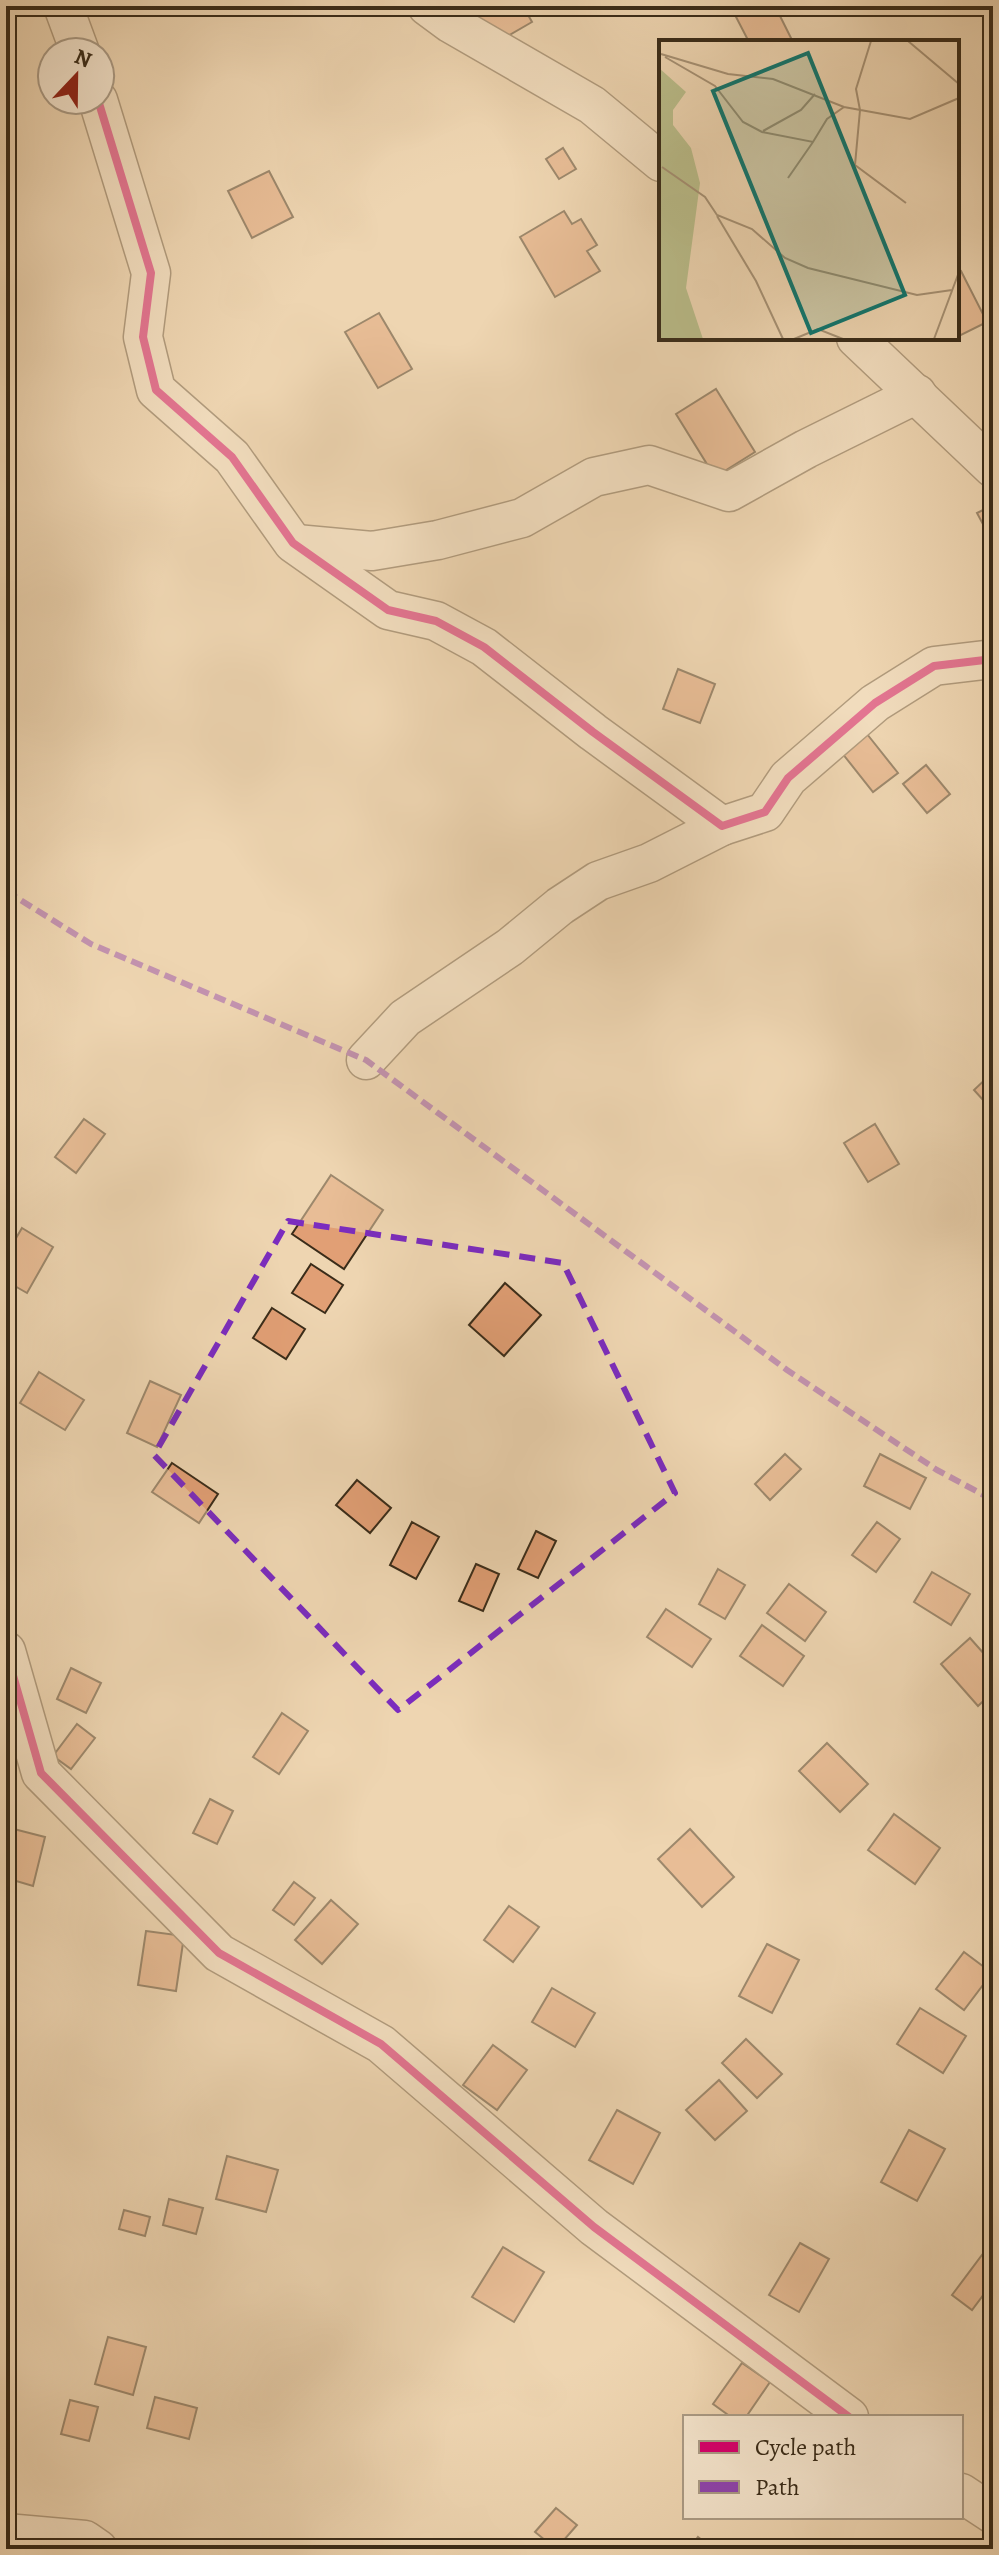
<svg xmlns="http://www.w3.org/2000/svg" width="999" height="2555" viewBox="0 0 999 2555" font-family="Alegreya,serif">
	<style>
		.building { fill: #e19f75; stroke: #3a2c19; stroke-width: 2 }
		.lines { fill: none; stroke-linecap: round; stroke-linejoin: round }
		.street-casing { stroke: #67563f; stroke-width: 41 }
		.street { stroke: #f4e4cc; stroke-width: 38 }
		.quiet { stroke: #8e44ad; stroke-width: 6; stroke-dasharray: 12 6; stroke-linecap: butt }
		.cycleway-casing { stroke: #f4e4cc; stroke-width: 13 }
		.cycleway { stroke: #d6006c; stroke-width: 8 }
		.marked { fill: none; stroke: #7b2cbf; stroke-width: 6; stroke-dasharray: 16 10; stroke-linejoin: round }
		.inset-road { fill: none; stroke: #a69174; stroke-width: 2 }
		.view { fill: #0f766e; fill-opacity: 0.15; stroke: #0f766e; stroke-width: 4 }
		.inset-edge { fill: none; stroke: #3a2c19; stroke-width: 4 }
	</style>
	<rect width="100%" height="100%" fill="#eed5b1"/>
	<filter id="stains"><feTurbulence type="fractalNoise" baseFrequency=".0025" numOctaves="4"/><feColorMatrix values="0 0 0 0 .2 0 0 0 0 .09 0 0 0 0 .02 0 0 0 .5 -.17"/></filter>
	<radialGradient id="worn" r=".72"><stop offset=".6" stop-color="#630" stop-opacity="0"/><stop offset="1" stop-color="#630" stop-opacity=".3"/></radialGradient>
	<g class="building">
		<path d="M472 6H523L532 22 494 44Z"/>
		<path d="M753 6H775L793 42H749L735 15Z"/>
		<path d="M563 148 576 169 559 179 546 159Z"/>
		<path d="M269 171 293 217 252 238 228 191Z"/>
		<path d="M564 211 572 224 581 219 597 245 587 251 600 271 555 297 520 237Z"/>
		<path d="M961 271 987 322 957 337V273Z"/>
		<path d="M379 313 412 369 378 388 345 332Z"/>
		<path d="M716 389 755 452 715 477 676 414Z"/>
		<path d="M993 505V543L977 513Z"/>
		<path d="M678 669 715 684 700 723 663 709Z"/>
		<path d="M867 734 898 773 873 792 842 753Z"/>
		<path d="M926 765 950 794 927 813 903 784Z"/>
		<path d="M993 1072V1111L974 1090Z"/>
		<path d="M84 1119 105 1134 76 1173 55 1157Z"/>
		<path d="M875 1124 899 1164 868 1182 844 1143Z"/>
		<path d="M331 1175 383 1210 344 1269 292 1234Z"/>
		<path d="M22 1228 53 1247 27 1293 6 1281V1255Z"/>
		<path d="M311 1264 343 1285 325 1313 292 1293Z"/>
		<path d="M505 1283 541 1315 504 1356 469 1325Z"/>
		<path d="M272 1308 305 1329 286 1359 253 1338Z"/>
		<path d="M39 1372 84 1400 65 1430 20 1403Z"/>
		<path d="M150 1381 181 1395 157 1447 127 1433Z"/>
		<path d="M785 1454 801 1469 770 1500 755 1484Z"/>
		<path d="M880 1454 926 1478 910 1509 864 1486Z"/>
		<path d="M172 1463 218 1494 199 1523 152 1492Z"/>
		<path d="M357 1480 391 1508 370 1533 336 1505Z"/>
		<path d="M412 1522 439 1537 416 1579 390 1565Z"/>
		<path d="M877 1522 900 1539 876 1572 852 1555Z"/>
		<path d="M536 1531 556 1541 538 1578 518 1569Z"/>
		<path d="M476 1564 499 1574 483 1611 459 1601Z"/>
		<path d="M718 1569 745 1585 725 1619 699 1604Z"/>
		<path d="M932 1572 970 1594 951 1625 914 1602Z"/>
		<path d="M789 1584 826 1612 805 1641 767 1613Z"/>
		<path d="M666 1609 711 1639 692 1667 647 1637Z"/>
		<path d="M762 1625 804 1656 783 1686 740 1656Z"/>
		<path d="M970 1638 993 1664V1692L978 1706 941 1664Z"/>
		<path d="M71 1668 101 1683 86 1713 57 1699Z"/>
		<path d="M282 1713 308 1731 279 1774 253 1757Z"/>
		<path d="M77 1724 95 1738 71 1769 53 1756Z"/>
		<path d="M827 1743 868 1784 840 1812 799 1771Z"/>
		<path d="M210 1799 233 1811 217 1844 193 1833Z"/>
		<path d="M894 1814 940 1848 915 1884 868 1850Z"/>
		<path d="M6 1827 45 1837 33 1886 6 1878Z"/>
		<path d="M690 1829 734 1877 702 1907 658 1859Z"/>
		<path d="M294 1882 315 1898 294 1925 273 1910Z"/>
		<path d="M331 1900 358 1924 322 1964 295 1940Z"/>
		<path d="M509 1906 539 1927 513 1962 484 1940Z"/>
		<path d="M146 1931 184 1936 176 1991 138 1985Z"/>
		<path d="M767 1944 799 1960 772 2013 739 1996Z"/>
		<path d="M964 1952 992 1973 964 2010 936 1989Z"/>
		<path d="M552 1988 595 2013 575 2047 532 2022Z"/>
		<path d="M920 2008 966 2036 943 2073 897 2044Z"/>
		<path d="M746 2039 782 2074 757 2098 722 2063Z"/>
		<path d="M493 2045 527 2070 497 2110 463 2085Z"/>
		<path d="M719 2080 747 2111 715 2140 686 2110Z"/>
		<path d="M617 2110 660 2133 633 2184 589 2160Z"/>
		<path d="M909 2130 945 2149 917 2201 881 2182Z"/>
		<path d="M227 2156 278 2170 266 2212 216 2199Z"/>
		<path d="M169 2199 203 2208 196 2234 163 2225Z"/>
		<path d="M124 2210 150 2217 145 2236 119 2229Z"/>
		<path d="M800 2243 829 2259 799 2312 769 2295Z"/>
		<path d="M503 2247 544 2272 514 2322 472 2297Z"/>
		<path d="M982 2255 993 2263V2282L972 2310 952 2295Z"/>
		<path d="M6 2294 14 2296 6 2329Z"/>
		<path d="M108 2337 146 2347 133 2395 95 2384Z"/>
		<path d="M742 2363 770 2382 746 2417H731L713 2404Z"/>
		<path d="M155 2397 197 2408 189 2439 147 2428Z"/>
		<path d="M70 2400 98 2407 89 2441 61 2434Z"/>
		<path d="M556 2508 577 2525 556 2549 535 2532Z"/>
		<path d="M698 2537 714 2549H689Z"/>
	</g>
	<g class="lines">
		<defs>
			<g id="street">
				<path d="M63 6 80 52"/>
				<path d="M427 6 450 23 592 105 661 162"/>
				<path d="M98 100 151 273 143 337 156 390 232 457 293 543 388 610 436 621 484 647 593 732 722 826 765 812 788 778 875 703 934 666 993 659"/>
				<path d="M856 338 993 468"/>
				<path d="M296 544 372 551 438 540 522 518 594 477 649 465 729 492 806 449 917 394"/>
				<path d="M366 1060 405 1018 510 947 560 906 598 881 649 863 722 826"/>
				<path d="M6 1651 41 1773 219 1953 381 2044 594 2227 849 2417"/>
				<path d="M961 2493 993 2514"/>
				<path d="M6 2533 85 2540 98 2549"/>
			</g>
		</defs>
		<use href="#street" class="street-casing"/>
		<use href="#street" class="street"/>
		<path class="quiet" d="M6 891 91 944 366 1060 787 1370 937 1470 993 1500"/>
		<defs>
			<g id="cycleway">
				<path d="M98 100 151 273 143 337 156 390 232 457 293 543 388 610 436 621 484 647 593 732 722 826 765 812 788 778 875 703 934 666 993 659"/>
				<path d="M6 1651 41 1773 219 1953 381 2044 594 2227 849 2417"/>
			</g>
		</defs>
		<use href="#cycleway" class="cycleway-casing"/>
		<use href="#cycleway" class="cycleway"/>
	</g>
	<path d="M0 0H999V2555H0ZM288 1221 563 1263 675 1493 398 1710 154 1455Z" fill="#eed5b1" fill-opacity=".55" fill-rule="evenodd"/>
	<path class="marked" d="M288 1221 563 1263 675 1493 398 1710 154 1455Z"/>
	<g transform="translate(659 40)">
		<rect width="300" height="300" fill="#eed5b1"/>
		<path d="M0 28 27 52 14 70V85L32 108 41 143 27 248 44 299H0Z" fill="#babd8a"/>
		<path class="inset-road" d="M212 1 197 49 201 70 196 125 247 163M249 1 300 44M2 14 69 34 114 39 185 67 251 79 300 58M6 17 56 46 84 82 103 92 154 102 168 79 185 67M104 91 142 70 156 54M3 127 46 157 58 175 93 189 126 218 149 228 258 255 293 250M129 138 154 102M58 176 97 241 124 299M135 299 159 289 184 299M275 299 300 232"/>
		<path class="view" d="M149 13 246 255 152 293 54 51Z"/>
		<rect width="300" height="300" class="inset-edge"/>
	</g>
	<rect width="999" height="2555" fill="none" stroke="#eed5b1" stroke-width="32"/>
	<rect x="8" y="8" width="983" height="2539" fill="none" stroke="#3a2c19" stroke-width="4"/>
	<rect x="16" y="16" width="967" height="2523" fill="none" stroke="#3a2c19" stroke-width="2"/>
	<rect x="683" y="2415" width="280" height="104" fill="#f4e4cc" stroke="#aa9a84" stroke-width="2"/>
	<rect x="699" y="2441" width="40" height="12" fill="#d6006c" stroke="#aa9a84" stroke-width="2"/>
	<text x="755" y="2455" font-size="24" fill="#3a2c19">Cycle path</text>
	<rect x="699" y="2481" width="40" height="12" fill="#8e44ad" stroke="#aa9a84" stroke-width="2"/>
	<text x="755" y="2495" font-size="24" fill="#3a2c19">Path</text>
	<g transform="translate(76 76) rotate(22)"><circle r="38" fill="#f4e4cc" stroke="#aa9a84" stroke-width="2"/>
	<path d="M0-6L14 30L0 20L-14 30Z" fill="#8f2418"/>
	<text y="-12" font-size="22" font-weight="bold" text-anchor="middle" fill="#3a2c19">N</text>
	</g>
	<rect width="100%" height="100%" filter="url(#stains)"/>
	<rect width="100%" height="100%" fill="url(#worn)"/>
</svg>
